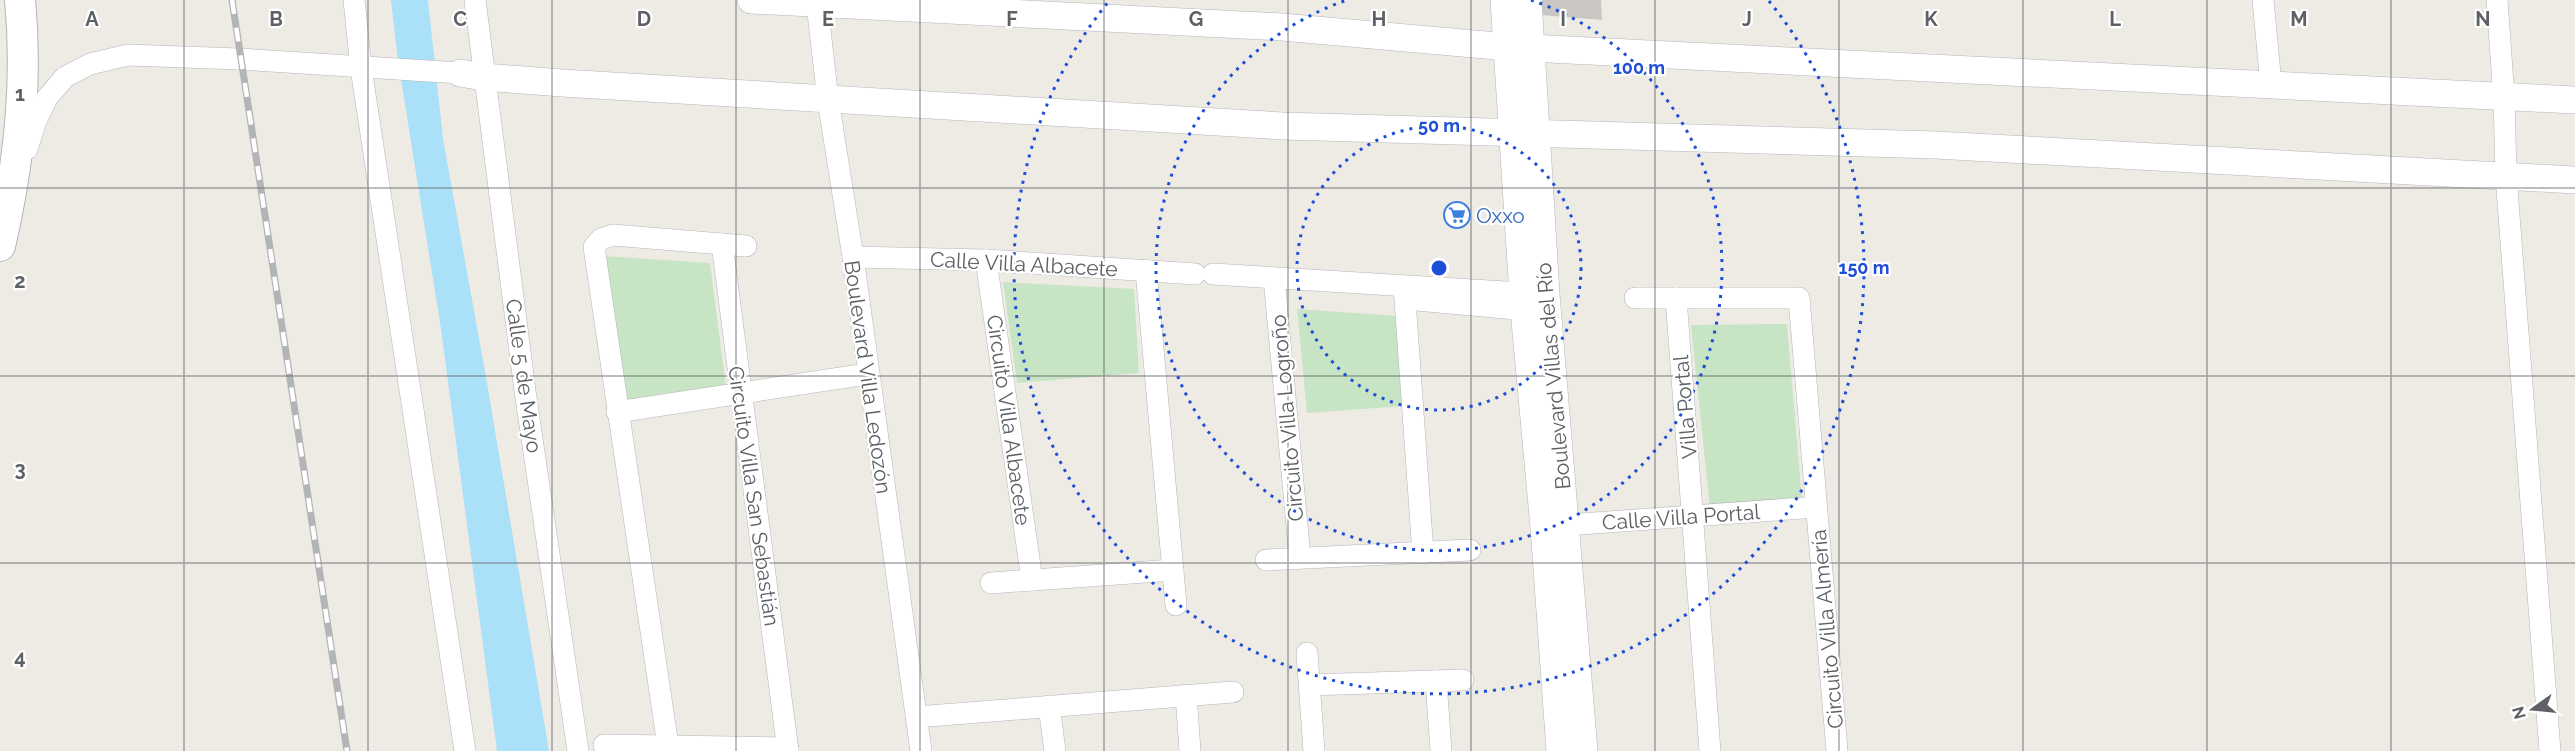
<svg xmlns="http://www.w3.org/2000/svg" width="2575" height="751" viewBox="0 0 2575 751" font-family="Raleway,sans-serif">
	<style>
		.green { fill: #c7e4c4 }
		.water { fill: #abe0f9 }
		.building { fill: #cac6c2 }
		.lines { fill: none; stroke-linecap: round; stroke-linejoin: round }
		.minor-casing { stroke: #b3b6b9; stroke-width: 22 }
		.tertiary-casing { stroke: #b3b6b9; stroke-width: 28 }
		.secondary-casing { stroke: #b2b5b9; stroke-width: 32 }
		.minor { stroke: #fff; stroke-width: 21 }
		.tertiary { stroke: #fff; stroke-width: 27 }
		.secondary { stroke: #fff; stroke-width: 30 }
		.rail-casing { stroke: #b3b4b5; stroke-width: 7 }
		.rail { stroke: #fff; stroke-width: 4.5; stroke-dasharray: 14; stroke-linecap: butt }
		.grid { fill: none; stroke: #5d6165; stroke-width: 1.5; stroke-opacity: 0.55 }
		.ring { fill: none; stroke: #1d4ed8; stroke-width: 3; stroke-dasharray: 3 6 }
		.labels { text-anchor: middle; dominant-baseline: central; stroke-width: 4.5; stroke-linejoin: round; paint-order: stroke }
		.shop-label { font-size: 21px; fill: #366cbe; stroke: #fff; text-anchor: start }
		.street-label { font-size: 21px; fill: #5d6165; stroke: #fff }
		.grid-label { font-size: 20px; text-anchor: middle; font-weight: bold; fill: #5d6165; stroke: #fff; stroke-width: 4.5; stroke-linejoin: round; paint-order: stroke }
		.centre { fill: #1d4ed8; stroke: #fff; stroke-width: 3 }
		.ring-label { font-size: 18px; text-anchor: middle; font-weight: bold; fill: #1d4ed8; stroke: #fff; stroke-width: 4.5; stroke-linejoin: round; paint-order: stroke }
	</style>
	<rect width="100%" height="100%" fill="#eeebe5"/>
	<g class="green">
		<path d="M603 256 710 263 726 388 625 404Z"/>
		<path d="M1003 282 1134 289 1139 373 1017 383Z"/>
		<path d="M1297 309 1398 316 1404 406 1307 413Z"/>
		<path d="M1787 324 1802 501 1710 509 1691 325Z"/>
	</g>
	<path class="water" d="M391 0H428L443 139 486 377 549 751H497L441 329 398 61Z"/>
	<path class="building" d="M1539 0H1601L1602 20 1541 15Z"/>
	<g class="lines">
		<defs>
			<g id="minor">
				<path d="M354 0 361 68 465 751"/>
				<path d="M475 0 525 391 578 751"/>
				<path d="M822 0 817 4 828 100 853 257 921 751"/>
				<path d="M2263 0 2271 84"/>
				<path d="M2497 0 2504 98 2506 176 2550 751"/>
				<path d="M27 149 36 121 47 98 65 77 90 64 128 55 239 59 460 73"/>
				<path d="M722 244 788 751"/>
				<path d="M853 257 986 260 1195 274"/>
				<path d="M986 260 1032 580"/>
				<path d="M1146 270 1176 605"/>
				<path d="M1213 274 1537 294"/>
				<path d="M1274 278 1300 558"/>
				<path d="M1404 286 1423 553"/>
				<path d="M1635 298H1799L1837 751"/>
				<path d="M1676 298 1710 751"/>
				<path d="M1417 300 1538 311"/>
				<path d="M617 412 867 374"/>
				<path d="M1552 526 1817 507"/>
				<path d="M1266 560 1470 550"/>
				<path d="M991 583 1173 570"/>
				<path d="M1307 653 1314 751"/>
				<path d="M1436 681 1441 751"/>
				<path d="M1310 685 1463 680"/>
				<path d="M1186 695 1190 751"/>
				<path d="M1049 706 1055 751"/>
				<path d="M916 717 1233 692"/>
				<path d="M604 745 788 748"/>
				<path d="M668 746 594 247 601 239 613 235 746 246"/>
			</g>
			<g id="tertiary">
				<path d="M751 0 1282 27 1508 47 2575 100"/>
				<path d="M1504 0 1524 310 1544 527 1560 751"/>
				<path d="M1528 0 1546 294 1584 751"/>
				<path d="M460 73 484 77 562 83 1283 126 1936 145 2575 180"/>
			</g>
			<path id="secondary" d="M0 246C19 165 28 83 20 0"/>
		</defs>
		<use href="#minor" class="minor-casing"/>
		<use href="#tertiary" class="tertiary-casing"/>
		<use href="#secondary" class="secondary-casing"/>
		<use href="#minor" class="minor"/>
		<use href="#tertiary" class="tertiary"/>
		<use href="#secondary" class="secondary"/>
		<defs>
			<path id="rail" d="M232 0 347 751"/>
		</defs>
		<use href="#rail" class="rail-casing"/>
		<use href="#rail" class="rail"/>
	</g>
	<path class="grid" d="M184 0V751M368 0V751M552 0V751M736 0V751M920 0V751M1104 0V751M1288 0V751M1471 0V751M1655 0V751M1839 0V751M2023 0V751M2207 0V751M2391 0V751M0 188H2575M0 376H2575M0 563H2575"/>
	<g class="ring">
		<circle cx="1439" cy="268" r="142"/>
		<path d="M1531 0A283 283 0 1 1 1347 0"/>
		<path d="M1769 1A425 425 0 1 1 1109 1"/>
	</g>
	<defs>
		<symbol id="supermarket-ring" viewBox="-11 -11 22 22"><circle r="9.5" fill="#fff" stroke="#3f7fe0" stroke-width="1.5"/><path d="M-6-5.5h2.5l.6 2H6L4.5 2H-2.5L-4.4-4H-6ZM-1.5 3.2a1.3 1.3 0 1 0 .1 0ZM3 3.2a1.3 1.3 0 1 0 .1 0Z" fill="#3f7fe0"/></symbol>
	</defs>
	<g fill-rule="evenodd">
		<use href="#supermarket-ring" x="1442" y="200" width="30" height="30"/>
	</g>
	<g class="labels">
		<g class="shop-label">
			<text x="1476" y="215">Oxxo</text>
		</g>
		<g class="street-label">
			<text transform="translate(1024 264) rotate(3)">Calle Villa Albacete</text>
			<text transform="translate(524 376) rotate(82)">Calle 5 de Mayo</text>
			<text transform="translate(1553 376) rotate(-95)">Boulevard Villas del Río</text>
			<text transform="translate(868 377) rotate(82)">Boulevard Villa Ledozón</text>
			<text transform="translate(1685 407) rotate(-95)">Villa Portal</text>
			<text transform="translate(1287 418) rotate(-95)">Circuito Villa Logroño</text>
			<text transform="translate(1009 420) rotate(82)">Circuito Villa Albacete</text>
			<text transform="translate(754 496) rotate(82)">Circuito Villa San Sebastián</text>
			<text transform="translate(1681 517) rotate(-4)">Calle Villa Portal</text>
			<text transform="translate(1827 629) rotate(-95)">Circuito Villa Almería</text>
		</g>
	</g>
	<g class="grid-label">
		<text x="92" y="26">A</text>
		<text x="276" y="26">B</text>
		<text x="460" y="26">C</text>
		<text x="644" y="26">D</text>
		<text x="828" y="26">E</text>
		<text x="1012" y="26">F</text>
		<text x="1196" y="26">G</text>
		<text x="1379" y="26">H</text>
		<text x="1563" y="26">I</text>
		<text x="1747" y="26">J</text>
		<text x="1931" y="26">K</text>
		<text x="2115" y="26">L</text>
		<text x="2299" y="26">M</text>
		<text x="2483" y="26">N</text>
		<text x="20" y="101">1</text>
		<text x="20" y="288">2</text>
		<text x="20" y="476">3</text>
		<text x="20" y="664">4</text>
	</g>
	<circle cx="1439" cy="268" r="9" class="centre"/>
	<g class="ring-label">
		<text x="1639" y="74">100 m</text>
		<text x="1439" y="132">50 m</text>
		<text x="1864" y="274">150 m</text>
	</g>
	<g transform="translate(2533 709) rotate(255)" stroke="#ffffff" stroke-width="4.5" paint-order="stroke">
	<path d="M0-4.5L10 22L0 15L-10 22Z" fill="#5d6165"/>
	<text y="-9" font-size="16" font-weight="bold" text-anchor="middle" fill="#5d6165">N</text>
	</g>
</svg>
